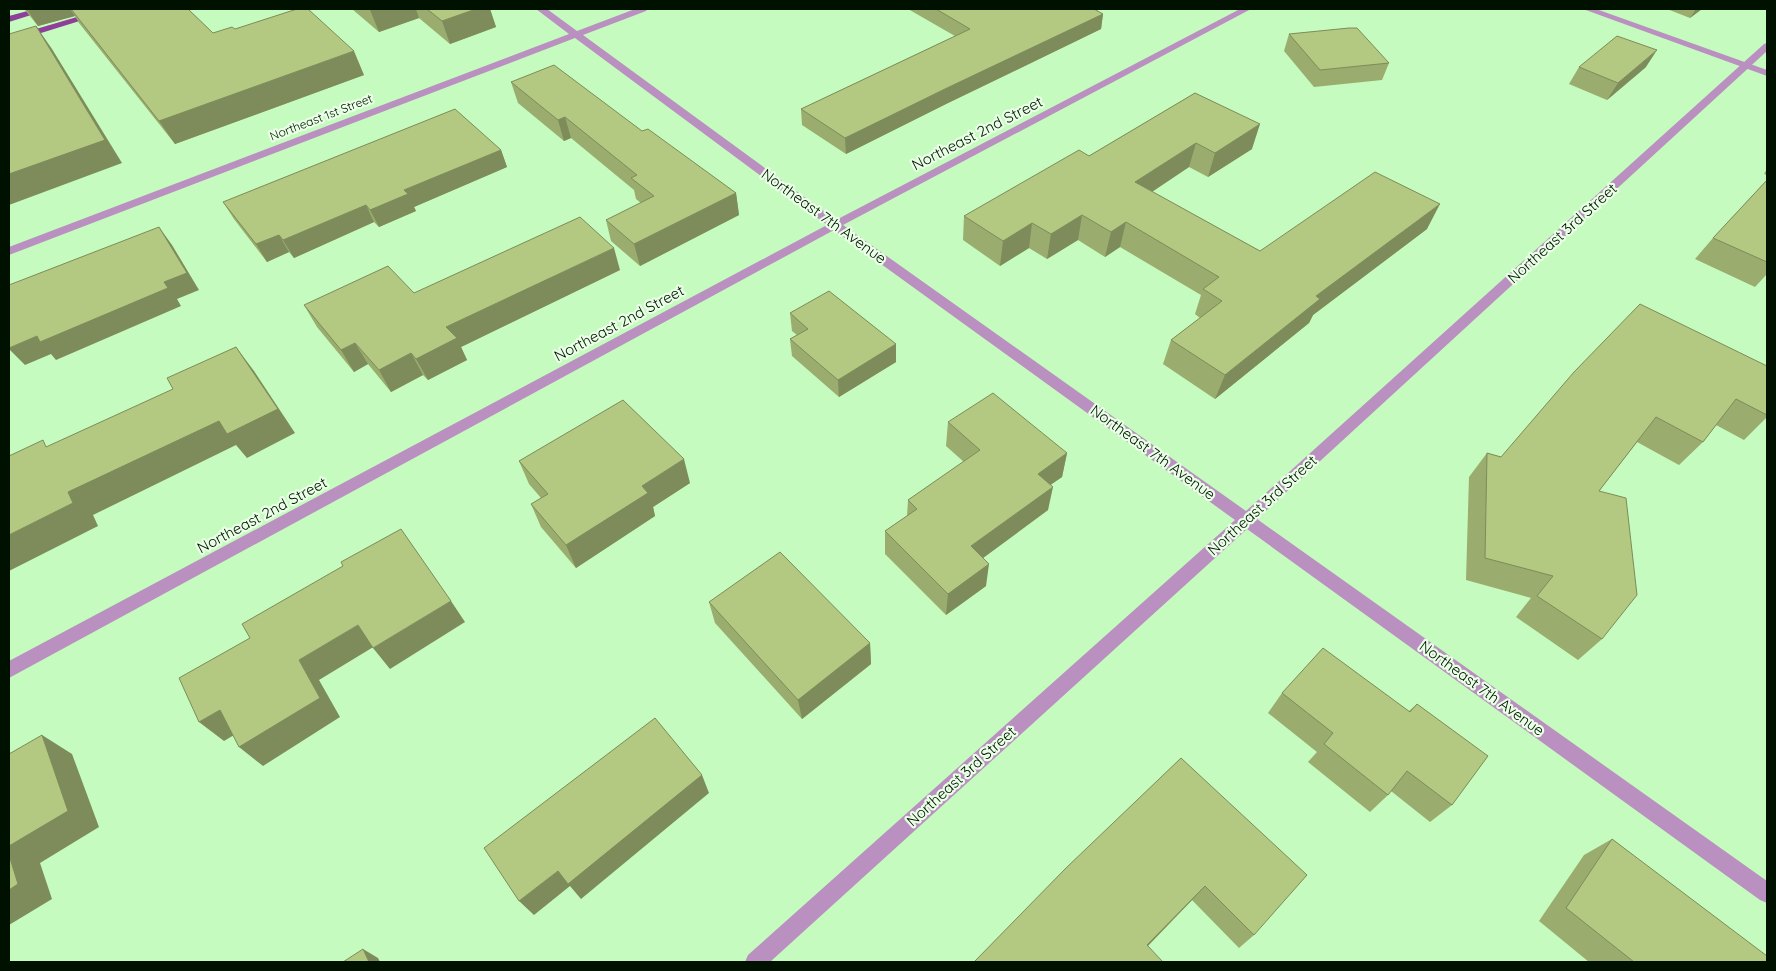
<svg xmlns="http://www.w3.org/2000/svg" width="1776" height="971" viewBox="0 0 1776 971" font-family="Quicksand,sans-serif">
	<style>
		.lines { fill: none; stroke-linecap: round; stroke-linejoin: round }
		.minor { fill: #ba90c0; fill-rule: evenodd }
		.tertiary { fill: #ba90c0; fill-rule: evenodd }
		.primary { fill: #8d3f99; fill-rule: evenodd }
		.wall { fill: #9aac6e }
		.shaded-wall { fill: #7d8c5a }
		.building { fill: #b3c880; stroke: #7d8c5a }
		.labels { text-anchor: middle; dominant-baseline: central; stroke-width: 4.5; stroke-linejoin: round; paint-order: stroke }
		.far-street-label { font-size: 12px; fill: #011100; stroke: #e9ffe6 }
		.street-label { font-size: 15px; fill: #011100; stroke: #e9ffe6 }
	</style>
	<rect width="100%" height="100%" fill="#c5fbbe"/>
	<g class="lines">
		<path class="minor" d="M536 9H547L577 31 635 9H647L646 11 583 35 836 220 1240 9H1251L843 225 1246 511 1764 44 1767 43V51L1257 519 1767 881V903L1760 900 1247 529 770 962H745L748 955 1235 520 834 230 9 678V661L827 225 575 38 9 255V247L569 34Z"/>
		<path class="tertiary" d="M1583 9H1596L1767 70V76Z"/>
		<g class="primary">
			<path d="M35 9H50L9 22V16Z"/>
			<path d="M104 9H118L9 43V37Z"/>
		</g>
	</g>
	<g class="wall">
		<path d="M24 9H188L213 33 235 29 364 75 175 144 79 23 75 16 38 26 25 10Z"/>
		<path d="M352 9H490L496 27 450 44 419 18 379 32Z"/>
		<path d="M908 9H1094L1103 14 1101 29 946 104 846 154 802 125 801 109 955 36Z"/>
		<path d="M1667 9H1702L1690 18Z"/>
		<path d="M1289 34 1389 63 1382 80 1314 87 1284 51Z"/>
		<path d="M1579 67H1646L1607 100 1569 84Z"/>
		<path d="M511 82 642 131 736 193 739 215 640 266 611 241 606 220 641 203 636 199 634 190 571 138 564 141 518 103Z"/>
		<path d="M1195 93 1252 149 1208 177 1189 167 1152 192 1260 251 1427 229 1313 315 1309 323 1215 399 1163 364 1171 340 1200 318 1195 314 1201 295 1120 247 1105 257 1078 240 1047 259 1029 248 1000 266 963 240 964 216 1089 156Z"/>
		<path d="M501 150 507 167 414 207 416 211 379 227 374 222 294 258 289 252 267 262 234 219 223 202Z"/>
		<path d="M1767 169V175L1764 174Z"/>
		<path d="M1767 180V274L1755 287 1695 259 1713 238Z"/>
		<path d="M620 270 461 347 467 360 428 380 423 375 391 392 368 364 354 372 317 327 304 305Z"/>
		<path d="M790 313 896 344V362L839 397 792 356 790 339 797 335 792 331Z"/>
		<path d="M1767 366V417L1744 440 1716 425 1703 442 1679 465 1637 442 1599 491 1602 639 1578 660 1516 617 1531 598 1466 580 1469 477 1487 453 1501 457Z"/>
		<path d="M948 422 1067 453 1062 477 1050 485 1048 510 983 558 986 586 946 615 885 554V531L907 516 908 500 964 462 946 446Z"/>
		<path d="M519 461 690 483 653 507 655 516 576 568 541 527 531 504 541 498 529 484Z"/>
		<path d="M709 602 870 643 871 664 802 719 715 623Z"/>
		<path d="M1282 693 1409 711 1417 704 1452 805 1430 822 1391 791 1388 795 1370 812 1308 762 1317 752 1268 713Z"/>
		<path d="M1181 758 1254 935 1239 948 1192 900 1148 946 974 962Z"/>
		<path d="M1612 839 1767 962H1589L1539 921 1584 855Z"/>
	</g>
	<g class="shaded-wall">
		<path d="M37 9H70L75 16 38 26 28 11Z"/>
		<path d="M372 9H416L419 18 379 32 370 10Z"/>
		<path d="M476 9H490L496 27 450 44 442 21Z"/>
		<path d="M1696 9H1702L1690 18Z"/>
		<path d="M1103 14 1101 29 946 104 846 154 845 138 947 88Z"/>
		<path d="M36 26 52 49 122 163 9 205V174Z"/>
		<path d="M1657 50 1646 67 1607 100 1618 83Z"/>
		<path d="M354 51 364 75 175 144 159 121Z"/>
		<path d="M565 117 571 138 564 141 558 120Z"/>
		<path d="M1260 124 1252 149 1208 177 1215 153Z"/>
		<path d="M1196 143 1189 167 1129 207 1135 182Z"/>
		<path d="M501 150 507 167 414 207 416 211 379 227 370 210 404 190Z"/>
		<path d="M736 193 739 215 640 266 634 244Z"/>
		<path d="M1440 204 1427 229 1313 315 1309 323 1215 399 1225 375 1316 296Z"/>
		<path d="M366 205 374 222 294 258 283 240Z"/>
		<path d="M1082 215 1078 240 1047 259 1051 234Z"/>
		<path d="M1126 222 1120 247 1105 257 1111 232Z"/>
		<path d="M1032 223 1029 248 1000 266 1003 241Z"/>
		<path d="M159 227 172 245 199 290 177 299 181 306 56 360 51 354 25 365 9 349V348L164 282Z"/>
		<path d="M279 235 289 252 267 262 256 244Z"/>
		<path d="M614 248 620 270 461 347 467 360 428 380 416 359 446 327Z"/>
		<path d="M355 343 368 364 354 372 341 350Z"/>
		<path d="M896 344V362L839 397 838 380Z"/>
		<path d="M236 347 254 371 295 433 247 458 236 445 93 515 98 526 9 571V535L68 492Z"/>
		<path d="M411 353 423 375 391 392 379 370Z"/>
		<path d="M1067 453 1062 477 1033 497 1038 474Z"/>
		<path d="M684 459 690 483 653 507 655 516 576 568 566 545 642 486Z"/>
		<path d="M1053 487 1048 510 968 569 971 546Z"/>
		<path d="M989 564 986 586 946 615 948 594Z"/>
		<path d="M451 601 465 622 390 669 373 648Z"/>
		<path d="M358 625 375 646 319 680 340 717 263 766 239 747 299 660Z"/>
		<path d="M870 643 871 664 802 719 798 700Z"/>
		<path d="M220 710 244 729 224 741 199 722Z"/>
		<path d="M42 735 72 754 99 827 40 863 52 899 9 925V846Z"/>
		<path d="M702 775 709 793 581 899 570 886 534 915 519 901 558 871Z"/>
		<path d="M1205 886 1192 900 1136 958 1147 945Z"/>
		<path d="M363 949 378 958 380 962H369Z"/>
	</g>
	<g class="building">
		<path d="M26 9H37L28 11Z"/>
		<path d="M71 9H188L213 33 232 27 235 29 297 9H308L354 51 159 121Z"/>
		<path d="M427 9H476L442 21Z"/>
		<path d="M936 9H1094L1103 14 947 88 845 138 801 109 970 29Z"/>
		<path d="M36 26 105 140 9 174V34Z"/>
		<path d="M1349 28H1357L1389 63 1320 70 1289 34Z"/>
		<path d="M1617 36 1657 50 1618 83 1579 67Z"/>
		<path d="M554 65 642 131 648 129 736 193 634 244 606 220 654 196 631 178 637 175 565 117 558 120 511 82Z"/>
		<path d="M1195 93 1260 124 1215 153 1196 143 1135 182 1260 251 1375 172 1440 204 1316 296 1320 299 1225 375 1171 340 1222 301 1203 289 1219 277 1126 222 1111 232 1082 215 1051 234 1032 223 1003 241 964 216 1079 150 1089 156Z"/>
		<path d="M455 109 501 150 404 190 408 194 370 210 366 205 283 240 279 235 256 244 223 202Z"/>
		<path d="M1767 180V262L1713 238Z"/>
		<path d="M580 217 614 248 446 327 457 338 416 359 411 353 379 370 355 343 341 350 304 305 388 266 414 293Z"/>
		<path d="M159 227 187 273 164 282 168 288 40 342 37 336 9 348V285Z"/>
		<path d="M829 291 896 344 838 380 790 339 808 329 790 313Z"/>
		<path d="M1640 304 1767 366V415L1736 399 1703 442 1656 417 1599 491 1626 498 1637 595 1602 639 1537 596 1553 576 1485 558 1487 453 1501 457 1574 372Z"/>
		<path d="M236 347 278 409 227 434 219 421 68 492 73 503 9 535V456L43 440 46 447 173 389 167 378Z"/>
		<path d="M993 393 1067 453 1038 474 1053 487 971 546 989 564 948 594 885 531 917 509 908 500 980 450 948 422Z"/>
		<path d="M623 400 684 459 642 486 648 493 566 545 531 504 548 494 519 461Z"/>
		<path d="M401 529 451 601 373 648 358 625 299 660 320 698 239 747 220 710 199 722 179 678 250 638 242 624 343 566 341 562Z"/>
		<path d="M780 552 870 643 798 700 709 602Z"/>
		<path d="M1323 648 1410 712 1417 704 1488 756 1452 805 1407 771 1388 795 1324 744 1333 733 1282 693Z"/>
		<path d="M655 718 702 775 568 884 558 871 519 901 484 848Z"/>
		<path d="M42 735 68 811 9 846V754Z"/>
		<path d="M1181 758 1307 875 1254 935 1205 886 1147 945 1163 962H974L1066 868Z"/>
		<path d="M1612 839 1767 956V962H1634L1566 908Z"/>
		<path d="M9 855 18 884 9 890Z"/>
		<path d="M363 949 369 962H343Z"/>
	</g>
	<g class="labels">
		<g class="far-street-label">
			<text transform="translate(321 117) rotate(-21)">Northeast 1st Street</text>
		</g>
		<g class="street-label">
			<text transform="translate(977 133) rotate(-27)">Northeast 2nd Street</text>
			<text transform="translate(824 216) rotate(36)">Northeast 7th Avenue</text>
			<text transform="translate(1562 233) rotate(-42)">Northeast 3rd Street</text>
			<text transform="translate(619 323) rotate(-28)">Northeast 2nd Street</text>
			<text transform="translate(1153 452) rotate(36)">Northeast 7th Avenue</text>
			<text transform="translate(1262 505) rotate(-42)">Northeast 3rd Street</text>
			<text transform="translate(262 515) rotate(-28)">Northeast 2nd Street</text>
			<text transform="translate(1482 688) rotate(36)">Northeast 7th Avenue</text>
			<text transform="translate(961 776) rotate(-42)">Northeast 3rd Street</text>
		</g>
	</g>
	<rect width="1776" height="971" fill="none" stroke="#011100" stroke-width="20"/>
</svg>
